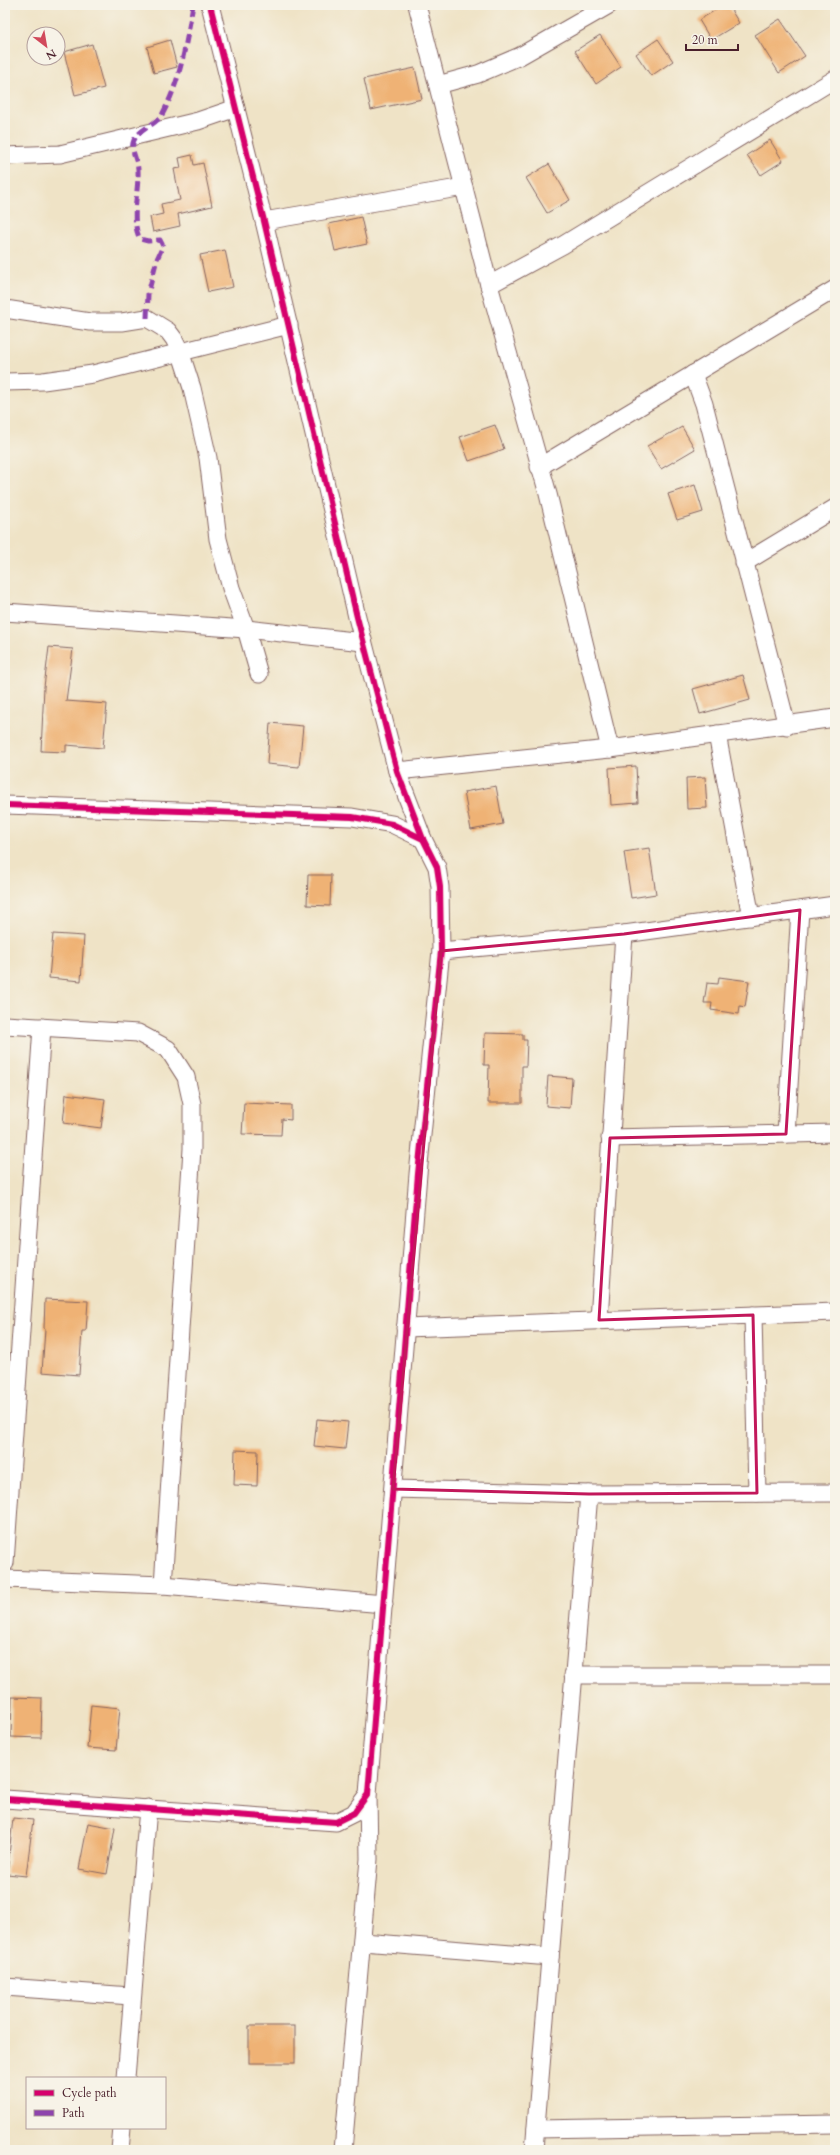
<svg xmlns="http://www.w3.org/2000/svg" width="840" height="2155" viewBox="0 0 840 2155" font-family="Cardo,serif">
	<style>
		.building { fill: #efb275 }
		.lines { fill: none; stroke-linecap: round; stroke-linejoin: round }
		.minor-casing { stroke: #846461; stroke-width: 19 }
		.minor { stroke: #fff; stroke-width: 17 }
		.quiet { stroke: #8e44ad; stroke-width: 5; stroke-dasharray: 10 5; stroke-linecap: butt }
		.cycleway-casing { stroke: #f7f3e8; stroke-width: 8 }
		.cycleway { stroke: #d6006c; stroke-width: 6 }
		.marked { fill: none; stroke: #c2185b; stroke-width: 3; stroke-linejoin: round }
	</style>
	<rect width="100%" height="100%" fill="#f7f3e8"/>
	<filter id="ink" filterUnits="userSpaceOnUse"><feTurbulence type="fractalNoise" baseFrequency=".025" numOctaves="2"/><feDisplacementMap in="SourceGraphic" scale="8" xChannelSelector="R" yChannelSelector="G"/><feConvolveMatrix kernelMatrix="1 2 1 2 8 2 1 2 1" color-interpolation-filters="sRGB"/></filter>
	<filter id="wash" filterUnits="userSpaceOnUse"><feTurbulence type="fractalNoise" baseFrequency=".012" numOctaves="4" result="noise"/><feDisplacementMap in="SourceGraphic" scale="16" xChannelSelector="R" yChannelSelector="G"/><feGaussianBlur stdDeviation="0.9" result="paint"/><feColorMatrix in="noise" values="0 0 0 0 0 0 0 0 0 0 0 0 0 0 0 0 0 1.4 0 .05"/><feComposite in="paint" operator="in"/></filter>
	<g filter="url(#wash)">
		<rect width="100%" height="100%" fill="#efe3c6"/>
		<g id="blocks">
			<g class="building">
				<path d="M724 5H728L739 23 711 40 699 20Z"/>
				<path d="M780 19 805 56 779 73 755 35Z"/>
				<path d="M600 35 621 67 596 84 575 51Z"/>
				<path d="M658 39 673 61 651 76 636 54Z"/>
				<path d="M170 40 177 67 154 73 147 47Z"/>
				<path d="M92 44 104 88 75 95 64 52Z"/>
				<path d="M415 68 422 99 371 110 364 79Z"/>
				<path d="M770 140 783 161 761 175 747 155Z"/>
				<path d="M192 155 194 165 203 163 212 206 178 214 180 226 153 232 150 217 163 214 161 204 180 200 174 169 181 168 179 158Z"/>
				<path d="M549 164 570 200 547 213 526 178Z"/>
				<path d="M361 217 367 244 335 251 329 224Z"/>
				<path d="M225 250 233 287 208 292 200 255Z"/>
				<path d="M495 425 504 449 469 461 460 437Z"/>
				<path d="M682 427 695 449 661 469 647 446Z"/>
				<path d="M695 485 703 512 677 520 668 494Z"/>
				<path d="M49 647 73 649 66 701 107 704 103 748 66 745V752L41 751 44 687Z"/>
				<path d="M743 675 750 700 700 714 693 689Z"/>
				<path d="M270 723 303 726 299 767 267 764Z"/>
				<path d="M636 766 638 803 611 805 609 768Z"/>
				<path d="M705 777 707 808 687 809 686 778Z"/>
				<path d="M496 786 503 824 471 830 464 792Z"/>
				<path d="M649 848 656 894 631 898 624 852Z"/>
				<path d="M308 875H331L330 906 307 905Z"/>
				<path d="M53 934 84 936 81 981 49 978Z"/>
				<path d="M719 977 749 981 745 1007 740 1006 739 1014 711 1010 712 1003H704L707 983 718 984Z"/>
				<path d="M485 1033 523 1034V1040H527L526 1066H522V1103H488L489 1065H484Z"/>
				<path d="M548 1076 572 1078 570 1108 546 1106Z"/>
				<path d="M66 1094 105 1099 101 1128 63 1123Z"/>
				<path d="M244 1103 291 1105V1120L282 1119 281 1135 242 1134Z"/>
				<path d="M45 1299 88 1301 86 1331H82L79 1375 42 1372 45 1329H44Z"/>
				<path d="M317 1419 348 1422 345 1449 314 1446Z"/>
				<path d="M235 1450 258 1451 257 1486 234 1485Z"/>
				<path d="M12 1697 42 1698 41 1738 11 1737Z"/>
				<path d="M91 1705 120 1708 116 1750 87 1748Z"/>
				<path d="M13 1818 33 1820 26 1876 7 1874Z"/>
				<path d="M88 1823 115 1828 107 1874 79 1869Z"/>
				<rect x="249" y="2026" width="46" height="37"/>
			</g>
		</g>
	</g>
	<g filter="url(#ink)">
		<use href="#blocks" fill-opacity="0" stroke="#846461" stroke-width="1"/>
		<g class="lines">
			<defs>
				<g id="minor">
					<path d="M210 5 264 221 357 617 397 771 423 839"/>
					<path d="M417 5 489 285 548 494 610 749"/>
					<path d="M438 85 478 74 520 56 609 5"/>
					<path d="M5 156 60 154 198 121 236 108"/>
					<path d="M264 221 464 187"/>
					<path d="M489 285 563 245 835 79"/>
					<path d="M5 309 90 322H122L147 318 168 331 174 339 180 351 192 388 208 458 218 539 231 588 246 629 259 674"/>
					<path d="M693 374 704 404 787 726"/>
					<path d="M5 382 43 381 93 374 289 325"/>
					<path d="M539 467 835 289"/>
					<path d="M744 563 835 508"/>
					<path d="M5 612 246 629 363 642"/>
					<path d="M717 734 751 917"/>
					<path d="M397 771 610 749 835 718"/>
					<path d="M5 805 352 817 392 824 423 839 437 867 440 887 441 951 418 1174 368 1794 354 1813 336 1822 5 1799"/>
					<path d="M441 951 624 934 835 905"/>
					<path d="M5 1025 138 1033 168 1049 186 1077 192 1104V1149L163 1585"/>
					<path d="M786 1134 800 910"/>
					<path d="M610 1138 835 1133"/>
					<path d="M753 1315 757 1493"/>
					<path d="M599 1320 624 934"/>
					<path d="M405 1328 835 1312"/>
					<path d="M393 1489 589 1494 835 1493"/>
					<path d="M5 1563 42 1027"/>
					<path d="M5 1579 163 1585 384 1604"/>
					<path d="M573 1675H835"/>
					<path d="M363 1942 550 1957"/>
					<path d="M5 1987 131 1996"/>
					<path d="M126 2078 148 1808"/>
					<path d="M536 2129 835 2124"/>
					<path d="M120 2150 122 2128"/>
					<path d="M343 2150 369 1859 368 1794"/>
					<path d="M534 2150 589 1494"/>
				</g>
			</defs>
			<use href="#minor" class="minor-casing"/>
			<use href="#minor" class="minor"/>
			<path class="quiet" d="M147 318 148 294 157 259 163 246 160 240 148 241 140 239C130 221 139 190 138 170 138 161 131 152 133 143 136 130 157 125 163 113 181 79 186 43 193 5"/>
			<defs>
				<g id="cycleway">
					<path d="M210 5 264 221 357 617 397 771 423 839"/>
					<path d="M5 805 352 817 392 824 423 839 437 867 440 887 441 951 418 1174 368 1794 354 1813 336 1822 5 1799"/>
				</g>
			</defs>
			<use href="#cycleway" class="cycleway-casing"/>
			<use href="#cycleway" class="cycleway"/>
		</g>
	</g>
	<path class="marked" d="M800 910 786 1134 610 1138 599 1320 753 1315 757 1493 589 1494 393 1489 441 951 624 934Z"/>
	<rect width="840" height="2155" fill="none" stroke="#f7f3e8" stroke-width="20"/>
	<rect x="26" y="2077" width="140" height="52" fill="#f7f3e8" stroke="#b29e9c"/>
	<rect x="34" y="2090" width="20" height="6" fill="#d6006c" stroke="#b29e9c"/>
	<text x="62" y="2097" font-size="12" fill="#4a1f2b">Cycle path</text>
	<rect x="34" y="2110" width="20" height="6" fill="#8e44ad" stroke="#b29e9c"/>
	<text x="62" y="2117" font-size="12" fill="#4a1f2b">Path</text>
	<g transform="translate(46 46) rotate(149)"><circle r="19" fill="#f7f3e8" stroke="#b29e9c"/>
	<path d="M0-3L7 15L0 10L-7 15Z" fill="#d1495b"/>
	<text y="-6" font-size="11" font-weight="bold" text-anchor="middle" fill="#4a1f2b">N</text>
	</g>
	<path d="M686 44v6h52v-6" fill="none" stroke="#4a1f2b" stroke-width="2"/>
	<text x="692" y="44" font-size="12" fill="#4a1f2b" stroke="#f7f3e8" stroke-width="3" paint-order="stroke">20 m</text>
</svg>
